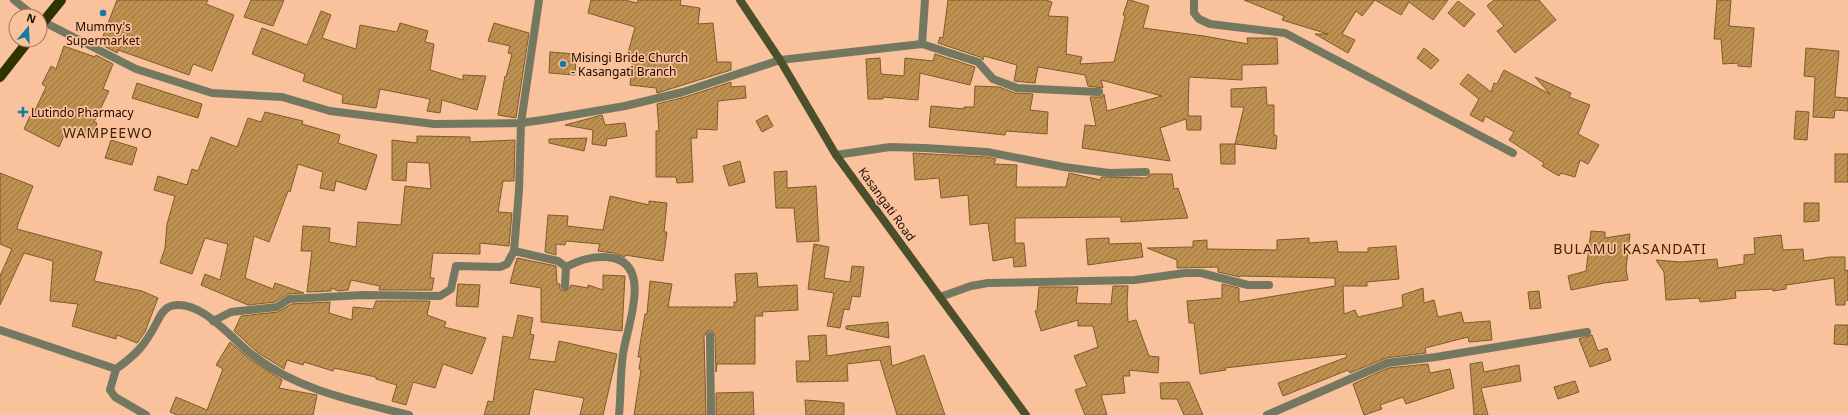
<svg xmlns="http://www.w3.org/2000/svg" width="1848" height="415" viewBox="0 0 1848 415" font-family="'Noto Sans',sans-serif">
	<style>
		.building { fill: url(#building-hatch); stroke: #7d5b28 }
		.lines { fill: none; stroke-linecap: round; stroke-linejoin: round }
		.street { stroke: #747860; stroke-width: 8 }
		.secondary { stroke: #4b4f2b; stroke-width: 8 }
		.primary { stroke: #2e3300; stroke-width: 10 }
		.poi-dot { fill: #1779a5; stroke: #f9c19c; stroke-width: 1.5 }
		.labels { text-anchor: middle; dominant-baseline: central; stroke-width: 3.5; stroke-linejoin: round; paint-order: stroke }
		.poi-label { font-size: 12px; fill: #1c0900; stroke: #f9c19c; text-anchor: start }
		.street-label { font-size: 12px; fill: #1c0900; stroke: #f9c19c }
		.quarter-label { font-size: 14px; letter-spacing: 1px; fill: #422005; stroke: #f9c19c }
	</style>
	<defs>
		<pattern id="building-hatch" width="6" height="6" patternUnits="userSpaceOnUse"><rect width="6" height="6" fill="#bf9151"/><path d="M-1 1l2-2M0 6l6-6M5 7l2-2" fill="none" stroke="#9a7541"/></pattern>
	</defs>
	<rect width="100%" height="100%" fill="#f9c19c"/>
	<g class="building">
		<path d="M117 0H208L206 4 234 15 212 71 193 64 189 75 118 50 117 53 100 44Z"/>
		<path d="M251 0H284L273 26 244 17Z"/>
		<path d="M591 0H625L637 3 638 0H681L680 5 700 8 698 24 713 23 717 62H731V70L657 93 656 88 630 85 633 55 628 53 635 27 588 13Z"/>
		<path d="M948 0H1046L1052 2 1048 16 1068 17 1066 54 1082 57 1080 64 1114 62 1125 16 1123 15 1128 0H1130L1149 6 1143 28 1204 36 1248 44 1247 38H1277L1278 64 1242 65V80L1189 77 1188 116H1201V130H1187L1186 119 1160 128 1170 161 1082 148 1085 125 1096 126 1090 97H1101L1104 94 1107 111 1162 96 1101 80 1103 88 1088 86 1085 75 1038 67 1035 83 1014 81 1017 65 984 56 983 60 980 57 938 43 940 37 943 38Z"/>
		<path d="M1244 0H1375L1362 16 1356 11 1342 34 1355 40 1348 53 1315 34H1328L1282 20 1284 16Z"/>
		<path d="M1375 0H1448L1433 20 1409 2 1401 15Z"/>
		<path d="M1494 0H1539L1556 20 1515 53 1497 31 1504 26 1487 6Z"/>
		<path d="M1717 0H1731L1729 26 1754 28 1751 67 1738 66V63L1723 64 1721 39H1714Z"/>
		<path d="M1458 1 1475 14 1464 27 1448 13Z"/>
		<path d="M321 11 331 15 322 38 356 49 360 25 397 32 400 23 428 31 425 42 434 44 430 70 463 80V75L486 76 477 110 442 100 440 113 427 111 430 99 380 89 376 108 342 103 343 95 303 81 305 74 252 54 262 28 307 45Z"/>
		<path d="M494 23 529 33 516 118 498 115 505 76 506 77 512 54 508 53 510 46 488 41Z"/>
		<path d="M64 46 95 57 96 55 113 64 103 89 109 91 94 122 97 123 92 136 75 130 72 136 65 133 59 147 24 129 30 116 32 117 46 87 42 84 51 66 56 69Z"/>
		<path d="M1424 48 1439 60 1431 69 1417 58Z"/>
		<path d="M1806 48 1839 51 1835 97 1848 98V111L1835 110 1834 118 1813 117 1815 77 1804 76Z"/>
		<path d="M550 52 576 54 575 75 549 73Z"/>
		<path d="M935 54 975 67 970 85 920 73 918 100 883 97V99H868L866 59 880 58 881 74 904 76 905 58 933 61Z"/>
		<path d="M1504 70 1550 94 1535 77 1571 93 1569 97 1590 105 1578 134 1599 145 1588 164 1580 160 1575 177 1561 173 1559 176 1542 166 1544 163 1509 140 1514 132 1485 116 1483 122 1470 115 1479 99 1460 84 1468 74 1491 92 1494 83 1497 84Z"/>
		<path d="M731 82V87L745 86 746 98 718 101 717 130 697 129V138H691L693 182 677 183 676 177H656V131H659L657 104 685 97Z"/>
		<path d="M137 83 202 104 198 118 132 98Z"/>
		<path d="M975 86 999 87 1015 93 1033 94 1030 110 1048 112 1047 134 1006 131 1005 135 929 127 931 106 964 109V107H974Z"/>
		<path d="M1266 87 1267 105H1274V135L1277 136 1276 149 1235 144 1244 107H1231V89Z"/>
		<path d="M1796 111 1809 112 1807 140 1794 139Z"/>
		<path d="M265 112 303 121 302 124 340 135 338 143 377 155 366 190 336 181 334 191 320 188 323 172 298 164 290 192 288 191 269 242 254 236 245 278 273 289 275 283 304 293 288 294 275 302 248 305 201 285 205 274 220 280 228 244 205 238 192 274 160 263 165 248 167 224 175 196 154 190 158 176 187 185 192 169 198 171 211 137 237 147 248 118 261 122Z"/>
		<path d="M602 115 605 125 625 123 627 136 607 139 606 146 592 144 593 130 565 125Z"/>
		<path d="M767 115 773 126 762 132 756 121Z"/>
		<path d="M417 136 470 137V142L515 140 514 181H503L498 212 512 213 509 246 480 243V254L433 253 430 278H434L432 290H379L380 286 351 280 348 290 339 291 331 288V291L307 292 312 251H301L303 226 330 228 329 242 356 247 358 222 401 225 405 186 431 189 429 163 407 162 406 181 392 180V140L417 143Z"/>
		<path d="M587 138 584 151 549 143V139Z"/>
		<path d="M111 140 137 148 132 165 105 158Z"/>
		<path d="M1220 144H1235V164H1221Z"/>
		<path d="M913 153 986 157 996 159 994 164 1017 165 1016 187H1066L1069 173 1101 180V177L1146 178 1151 174H1172L1174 189 1178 188 1188 218 1121 222V217L1015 218V243H1024L1026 266 1014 267 1013 257 993 261 988 223 970 225 968 195 941 198 939 178 915 180Z"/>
		<rect x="1835" y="154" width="13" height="28"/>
		<path d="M740 161 745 182 729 186 723 166Z"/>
		<path d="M787 171V188L816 186 819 241 797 242 794 208H776L774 172Z"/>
		<path d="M0 173 33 186 18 224 17 229 102 252 94 281 142 291 158 298 145 332 137 343 117 335 116 339 72 326 78 304 50 301 53 261 24 253 0 305V276L12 249 0 244Z"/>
		<path d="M610 196 649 205V201L667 203 664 232H667L663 261 625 255V257L614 253 598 251 600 244 566 241 565 245 556 244V255L545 252 548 215 568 216 567 226 603 230Z"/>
		<path d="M1804 203H1819V221L1804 222Z"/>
		<path d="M1591 231 1605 232V238L1630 234 1626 269 1628 280 1604 283 1571 290 1568 276 1586 271Z"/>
		<path d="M1781 235 1783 250 1803 249 1804 261 1830 257H1845V271L1848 270V300L1845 301V305H1836L1834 278 1786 285V289L1773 291V289L1735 291 1736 298 1721 300 1700 302 1699 298 1666 300 1664 272 1656 260 1680 262 1717 259 1718 268 1744 264V255L1755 254 1754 238Z"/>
		<path d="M1109 238V244L1141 243 1143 257 1088 265 1086 239Z"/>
		<path d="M1309 238V243L1337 241 1338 252H1368V248L1396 246 1399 279 1367 282V286H1343L1344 314 1355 310 1358 317 1403 307 1402 295 1423 288 1424 303 1434 300 1438 317 1461 312 1464 323 1490 321 1492 340 1469 342 1468 337 1425 348 1426 353 1386 358 1350 373 1348 370 1283 396 1278 383 1347 357 1346 354 1225 368 1226 370 1200 374 1194 323H1189L1187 301 1222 298V284L1239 288V302L1335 286V278L1240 276V277L1218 272V267L1177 268V260L1147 248 1193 247V241L1207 240V249L1277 250V240Z"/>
		<path d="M814 244 829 247 824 278 850 282 852 266 864 267 860 297 852 296 849 310 844 309 840 328 827 326 834 293 808 289Z"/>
		<path d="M517 258 556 266 557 284H560V289L564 291 569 289 571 285 588 288V285L603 290V275L625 276 622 331 541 322V288L510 283Z"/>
		<path d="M757 273 758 287 797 285 798 310 762 312 763 316H755V364H717L716 372 715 336 712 331H708L704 336 706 415H634L641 370 639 369 641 357H638L645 314H647L650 281 672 284 668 307H734V302H737L735 274Z"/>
		<path d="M458 284 480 285 478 307 456 306Z"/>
		<path d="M1113 286H1128L1127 303 1128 322 1136 320 1149 356 1159 357 1158 373 1129 370 1130 376H1123L1125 393 1101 395 1107 415H1085L1075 390 1087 386 1074 356 1098 347 1093 326H1078V320L1041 331 1035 311 1037 310 1039 287H1078L1076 303 1111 304Z"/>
		<path d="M1539 291 1541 308 1530 309 1528 292Z"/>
		<path d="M376 301H430L427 315 446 322 444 327 486 338 472 374 443 364 435 388 413 382 406 405 392 401 397 385 376 379V377L334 368 333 371 304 362 303 365 287 360 284 369 257 352 234 331 241 316 278 312 291 304 330 302 329 313 352 320 353 307 373 309Z"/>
		<path d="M518 315 533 318 530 334 534 335 529 359 555 362 559 341 617 354 603 415H580L584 398 534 389 529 415H484L488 401 493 402 503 336 513 338Z"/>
		<path d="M888 322 889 338 846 329V326Z"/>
		<path d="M1835 325H1848V345L1834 344Z"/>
		<path d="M826 335 827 356 890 346 892 366 924 355 945 415H897L880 360 847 364 848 381 797 382 796 361H810L808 336Z"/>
		<path d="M1592 335 1598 351 1607 348 1611 360 1590 367 1579 339Z"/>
		<path d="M230 342 251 360 282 380 279 388 317 395 313 415H177L170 412 176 397 207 410 223 369 216 365Z"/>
		<path d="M1482 362 1484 372 1519 365 1521 381 1481 388 1488 415H1474L1470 364Z"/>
		<path d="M1428 364 1430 373 1450 369 1454 388 1406 404 1403 397 1380 405 1382 409 1364 415 1353 384 1388 368Z"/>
		<path d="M1575 381 1579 392 1558 399 1554 387Z"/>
		<path d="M1189 382 1203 415H1184L1177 399H1161L1160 383Z"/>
		<path d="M753 392 754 415H716V393Z"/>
		<path d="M805 400 844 403V415H806Z"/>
	</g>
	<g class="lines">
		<g class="street">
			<path d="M14 0 34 16"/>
			<path d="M1194 0V13L1199 19 1210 24 1285 33 1513 153"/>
			<path d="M40 20 136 69 212 93 282 97 330 111 434 124 521 123 549 119 625 106 683 92 780 60 922 44 978 62 993 79 1017 88 1099 92"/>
			<path d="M922 44 925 0"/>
			<path d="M836 155 890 147 925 148 987 152 1064 167 1109 173 1146 172"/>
			<path d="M514 251 558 261 566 267 565 286"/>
			<path d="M566 267C581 259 596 255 613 258 653 266 626 330 623 354 620 374 621 395 619 415"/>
			<path d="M940 297 971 286 988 283 1135 280 1185 273H1201L1248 285H1269"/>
			<path d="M213 321 231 312 277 307 289 299 363 295 440 296 451 289 456 266 500 267 507 264 514 251 519 190 521 123 539 0"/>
			<path d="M0 330 116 369 110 390 115 397 146 415"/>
			<path d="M710 336 711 415"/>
			<path d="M116 369C137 354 145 345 157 322 160 316 164 308 171 306 201 298 232 340 254 356 299 391 355 401 409 415"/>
			<path d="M1267 415 1387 363 1436 357 1587 332"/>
		</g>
		<path class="secondary" d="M740 0 780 60 836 155 1026 415"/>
		<g class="primary">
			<path d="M40 26 61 0"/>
			<path d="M0 77 29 40"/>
		</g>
	</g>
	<g class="poi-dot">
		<circle cx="103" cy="13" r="4"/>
		<circle cx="563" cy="64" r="4"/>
		<path d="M21 106h4v4h4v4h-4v4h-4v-4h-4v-4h4z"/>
	</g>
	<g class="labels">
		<g class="poi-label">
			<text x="103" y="26" text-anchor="middle">Mummy's<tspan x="103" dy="14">Supermarket</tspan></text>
			<text x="571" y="57">Misingi Bride Church<tspan x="571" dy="14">- Kasangati Branch</tspan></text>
			<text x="31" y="112">Lutindo Pharmacy</text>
		</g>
		<g class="street-label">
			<text transform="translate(887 204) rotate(54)">Kasangati Road</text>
		</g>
		<g class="quarter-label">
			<text x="108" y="132">WAMPEEWO</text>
			<text x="1630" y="248">BULAMU KASANDATI</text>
		</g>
	</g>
	<g transform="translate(28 28) rotate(19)"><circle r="19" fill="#f9c19c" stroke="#a1775e"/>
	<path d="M0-3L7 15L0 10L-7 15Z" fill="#1779a5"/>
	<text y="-6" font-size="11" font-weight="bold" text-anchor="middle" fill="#1c0900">N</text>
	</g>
</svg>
